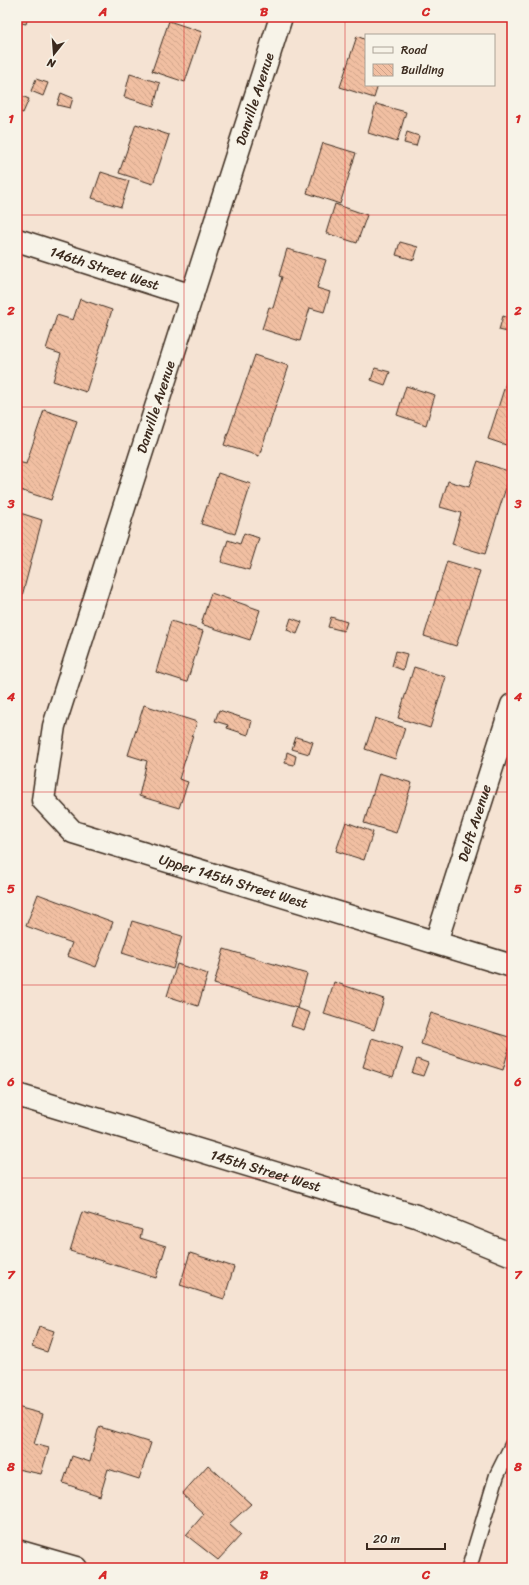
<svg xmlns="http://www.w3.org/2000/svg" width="529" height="1585" viewBox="0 0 529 1585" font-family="Sriracha,sans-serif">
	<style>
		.building { fill: url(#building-back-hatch); stroke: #3b2a1e }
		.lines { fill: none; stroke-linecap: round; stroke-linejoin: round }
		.service-casing { stroke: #3b2a1e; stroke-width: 17 }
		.minor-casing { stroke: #3b2a1e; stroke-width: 25 }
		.tertiary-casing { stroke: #3b2a1e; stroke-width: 25 }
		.service { stroke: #f7f3e8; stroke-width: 14 }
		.minor { stroke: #f7f3e8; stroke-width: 22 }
		.tertiary { stroke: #f7f3e8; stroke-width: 22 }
		.grid { fill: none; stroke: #d62828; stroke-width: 1; stroke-opacity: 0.55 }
		.labels { text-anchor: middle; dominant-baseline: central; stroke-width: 4; stroke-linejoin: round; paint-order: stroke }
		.street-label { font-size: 14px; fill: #3b2a1e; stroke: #f7f3e8 }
		.neatline { fill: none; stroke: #d62828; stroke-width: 1.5 }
		.grid-label { font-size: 13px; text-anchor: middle; font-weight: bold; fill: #d62828 }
	</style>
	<defs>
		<pattern id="building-back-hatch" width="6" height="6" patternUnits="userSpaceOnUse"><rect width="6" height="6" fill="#f1bfa2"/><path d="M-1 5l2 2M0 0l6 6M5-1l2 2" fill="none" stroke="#d0a48b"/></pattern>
	</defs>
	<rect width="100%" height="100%" fill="#f5e3d3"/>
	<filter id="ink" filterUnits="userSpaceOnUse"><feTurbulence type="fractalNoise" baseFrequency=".025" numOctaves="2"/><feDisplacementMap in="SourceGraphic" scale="8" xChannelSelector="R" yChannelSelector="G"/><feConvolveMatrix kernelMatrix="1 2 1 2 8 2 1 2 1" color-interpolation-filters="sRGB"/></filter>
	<g filter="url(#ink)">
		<g class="building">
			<path d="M17 17H28L26 24 17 22Z"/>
			<path d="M169 21 202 32 185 82 152 71Z"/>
			<path d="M357 36 366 40V85H378L374 98 340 87Z"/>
			<path d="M130 74 160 83 154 106 124 97Z"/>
			<path d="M36 79 48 83 43 96 31 91Z"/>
			<path d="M61 93 73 98 70 108 57 105Z"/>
			<path d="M17 94 29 99 23 113 17 111Z"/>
			<path d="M376 104 406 112 397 142 368 133Z"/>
			<path d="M136 124 169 135 153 184 119 173Z"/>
			<path d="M407 132 419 136 416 146 404 143Z"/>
			<path d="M323 143 356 153 340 204 307 193Z"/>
			<path d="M101 172 129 181 121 207 92 198Z"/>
			<path d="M335 204 367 215 357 243 326 233Z"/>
			<path d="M400 242 418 247 414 260 396 255Z"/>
			<path d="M287 249 326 260 317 288 330 292 324 312 310 308 300 341 262 329 269 307 273 308 282 277 279 276Z"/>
			<path d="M80 299 112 310 86 392 53 381 61 354 46 349 57 315 73 320Z"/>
			<path d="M503 316 512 319V333L499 330Z"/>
			<path d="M255 355 289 366 259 456 224 445Z"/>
			<path d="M512 364V447L488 439Z"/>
			<path d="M375 368 390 372 385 385 371 380Z"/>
			<path d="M406 386 435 395 426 425 397 415Z"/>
			<path d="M44 410 77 421 51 500 17 489 18 462 26 464Z"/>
			<path d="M478 461 511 472 485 554 452 544 461 513 440 507 448 481 469 487Z"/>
			<path d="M218 473 251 484 235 534 201 524Z"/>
			<path d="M17 512 42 520 21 600 17 598Z"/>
			<path d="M244 533 259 538 249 570 221 562 228 540 240 544Z"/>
			<path d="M447 561 480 571 456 646 424 636Z"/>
			<path d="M211 593 260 610 250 640 201 624Z"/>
			<path d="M331 617 347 622 344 631 328 627Z"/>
			<path d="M291 618 302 622 297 634 287 630Z"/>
			<path d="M171 621 203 631 187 682 156 672Z"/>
			<path d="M396 651 407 654 403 670 392 666Z"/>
			<path d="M414 667 446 677 430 728 398 718Z"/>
			<path d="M144 705 197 722 179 779 188 782 179 808 139 796 147 761 128 755Z"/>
			<path d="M219 710 252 721 248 735 227 728 228 725 215 721Z"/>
			<path d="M375 718 405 728 395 759 365 749Z"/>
			<path d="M296 737 313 742 309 754 292 749Z"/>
			<path d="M287 752 296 756 294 765 285 763Z"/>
			<path d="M379 773 412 783 396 833 364 823Z"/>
			<path d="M346 822 373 832 364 860 336 851Z"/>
			<path d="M38 894 113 922 96 967 67 956 72 943 26 926Z"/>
			<path d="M132 921 182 936 173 969 122 953Z"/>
			<path d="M224 949 307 974 297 1008 214 984Z"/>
			<path d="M177 964 208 974 198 1006 167 996Z"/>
			<path d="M334 982 384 999 374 1030 324 1014Z"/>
			<path d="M297 1008 310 1013 304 1030 291 1026Z"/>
			<path d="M431 1013 512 1038 503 1070 421 1044Z"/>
			<path d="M372 1038 403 1048 393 1077 363 1067Z"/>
			<path d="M417 1059 428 1063 423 1076 412 1073Z"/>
			<path d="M82 1212 142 1230 140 1238 166 1246 156 1278 70 1251Z"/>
			<path d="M190 1253 234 1267 224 1299 180 1285Z"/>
			<path d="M39 1326 54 1331 47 1352 32 1347Z"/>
			<path d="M17 1407 43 1414 34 1444 49 1448 41 1474 17 1469Z"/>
			<path d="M100 1427 151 1443 139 1479 108 1469 100 1496 63 1483 72 1456 90 1462 98 1430Z"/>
			<path d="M208 1465 251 1504 229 1524 241 1535 218 1560 186 1535 204 1514 182 1494Z"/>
		</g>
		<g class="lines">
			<defs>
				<path id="service" d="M469 1568 497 1475 512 1445"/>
				<g id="minor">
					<path id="s1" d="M281 17 54 726 43 800 73 832 512 966"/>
					<path id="s2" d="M17 240 192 296"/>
					<path id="s3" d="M436 942 512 705"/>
					<path d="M17 1551 76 1568"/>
				</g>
				<g id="tertiary">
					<path id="s4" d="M17 1095 416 1216 512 1255"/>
				</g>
			</defs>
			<use href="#service" class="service-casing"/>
			<use href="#minor" class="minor-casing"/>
			<use href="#tertiary" class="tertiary-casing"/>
			<use href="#service" class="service"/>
			<use href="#minor" class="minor"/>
			<use href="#tertiary" class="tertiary"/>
		</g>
	</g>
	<path class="grid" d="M184 17V1568M345 17V1568M17 215H512M17 407H512M17 600H512M17 792H512M17 985H512M17 1178H512M17 1370H512"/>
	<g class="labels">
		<g class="street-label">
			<text transform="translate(255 99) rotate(-72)">Danville Avenue</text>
			<text stroke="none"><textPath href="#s2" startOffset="92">146th Street West</textPath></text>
			<text transform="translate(156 407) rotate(-72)">Danville Avenue</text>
			<text stroke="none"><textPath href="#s3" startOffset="125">Delft Avenue</textPath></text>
			<text stroke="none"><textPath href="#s1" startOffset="1031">Upper 145th Street West</textPath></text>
			<text stroke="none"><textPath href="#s4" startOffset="260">145th Street West</textPath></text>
		</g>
	</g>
	<rect width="529" height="1585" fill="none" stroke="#f7f3e8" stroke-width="44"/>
	<rect x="365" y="34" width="130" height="52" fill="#f7f3e8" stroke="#aca397"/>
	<rect x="373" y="47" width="20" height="6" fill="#f7f3e8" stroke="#aca397"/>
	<text x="401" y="54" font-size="12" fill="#3b2a1e">Road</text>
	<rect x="373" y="64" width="20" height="12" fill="url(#building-back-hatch)" stroke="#aca397"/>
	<text x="401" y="74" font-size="12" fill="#3b2a1e">Building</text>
	<g transform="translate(54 54) rotate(197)" stroke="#f7f3e8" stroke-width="3" paint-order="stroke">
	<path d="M0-3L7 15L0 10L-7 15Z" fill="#3b2a1e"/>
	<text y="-6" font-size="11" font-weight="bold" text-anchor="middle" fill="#3b2a1e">N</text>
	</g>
	<path d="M367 1543v6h78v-6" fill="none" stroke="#3b2a1e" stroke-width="2"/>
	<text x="373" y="1543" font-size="12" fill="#3b2a1e" stroke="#f7f3e8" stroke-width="3" paint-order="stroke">20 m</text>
	<rect x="22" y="22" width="485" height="1541" class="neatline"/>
	<g class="grid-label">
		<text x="103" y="16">A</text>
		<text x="264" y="16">B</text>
		<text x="426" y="16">C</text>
		<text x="11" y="123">1</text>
		<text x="518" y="123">1</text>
		<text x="11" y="315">2</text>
		<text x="518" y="315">2</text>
		<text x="11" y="508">3</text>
		<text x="518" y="508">3</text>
		<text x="11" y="701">4</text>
		<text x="518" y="701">4</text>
		<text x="11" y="893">5</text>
		<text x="518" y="893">5</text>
		<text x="11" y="1086">6</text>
		<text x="518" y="1086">6</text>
		<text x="11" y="1279">7</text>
		<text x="518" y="1279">7</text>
		<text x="11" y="1471">8</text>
		<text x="518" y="1471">8</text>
		<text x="103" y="1579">A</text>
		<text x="264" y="1579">B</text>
		<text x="426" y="1579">C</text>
	</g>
</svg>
